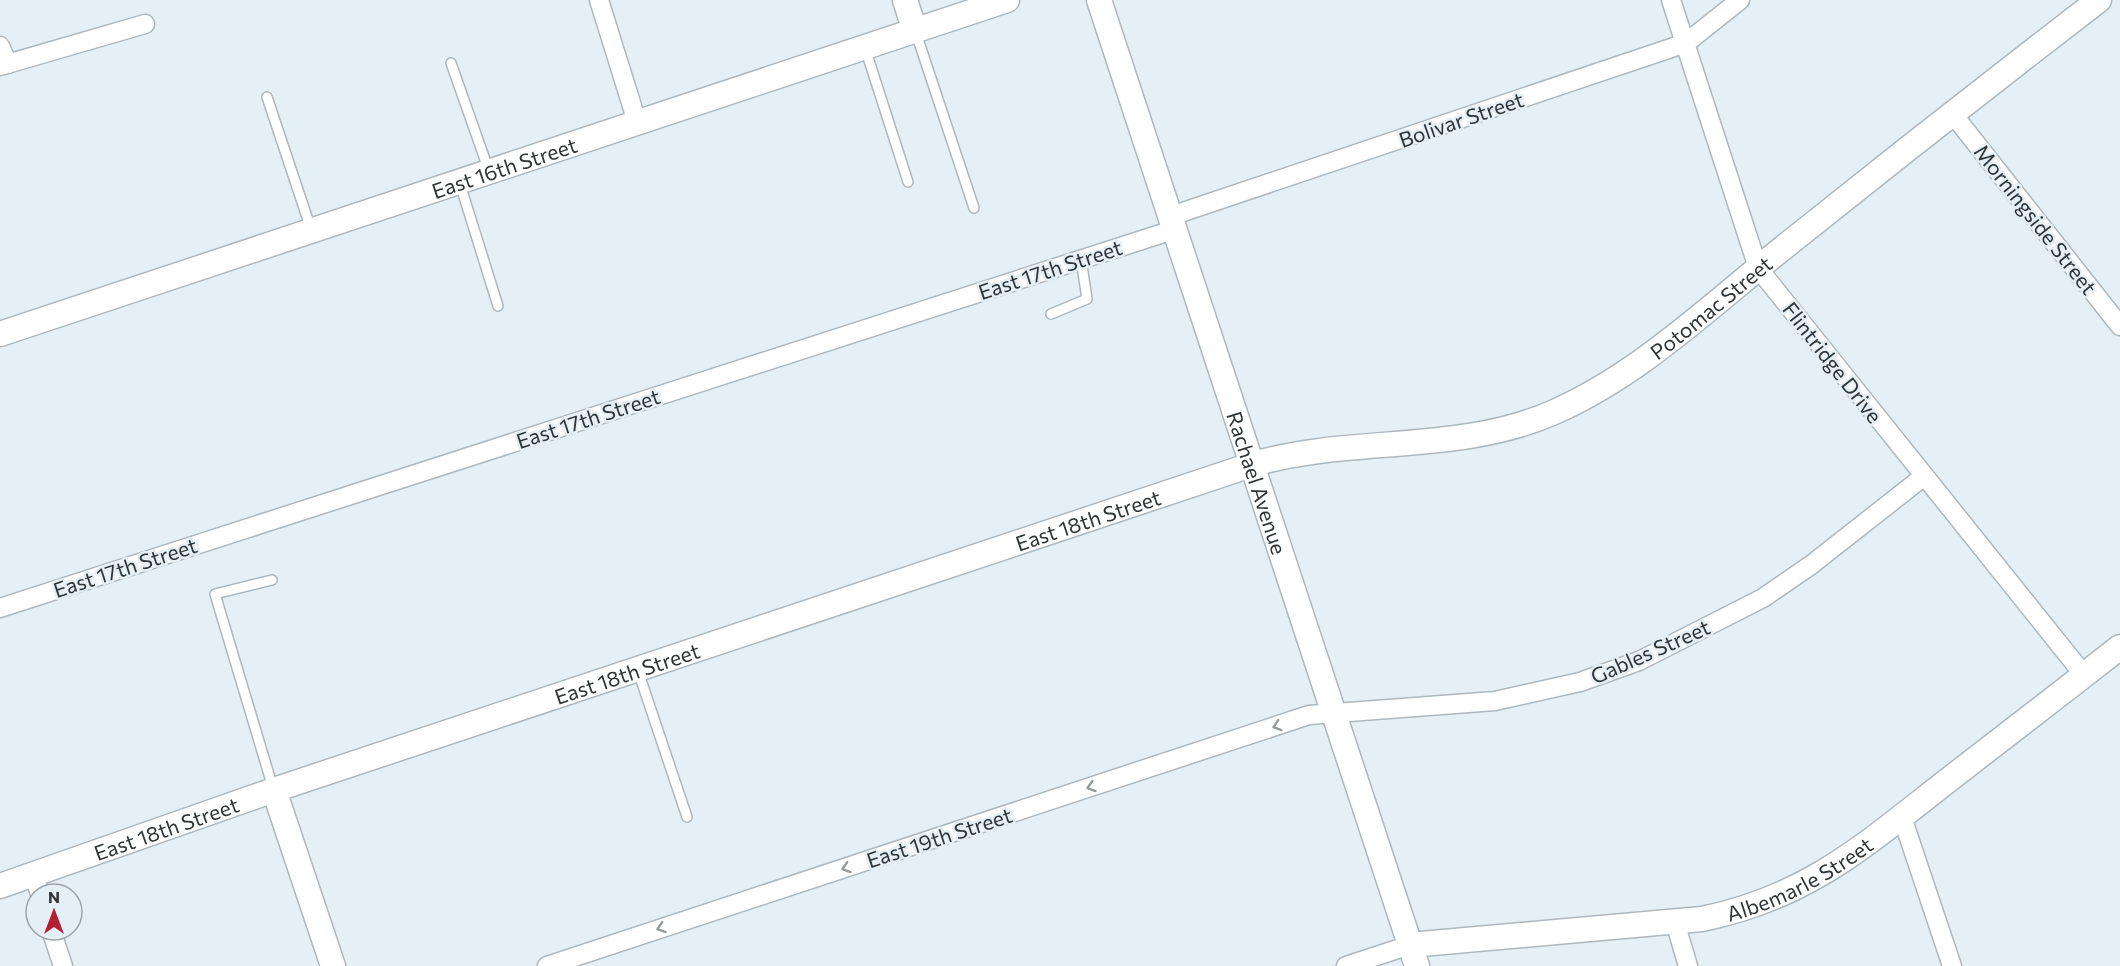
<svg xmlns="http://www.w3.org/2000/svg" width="2120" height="966" viewBox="0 0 2120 966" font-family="Commissioner,sans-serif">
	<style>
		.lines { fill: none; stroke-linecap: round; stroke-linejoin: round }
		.lane-casing { stroke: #adb8be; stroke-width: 12 }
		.street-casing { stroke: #adb8be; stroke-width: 21 }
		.secondary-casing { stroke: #adb8be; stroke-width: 27 }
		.lane { stroke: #fff; stroke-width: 9 }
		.street { stroke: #fff; stroke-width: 18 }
		.secondary { stroke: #fff; stroke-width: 24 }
		.oneway { stroke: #979a9a }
		.labels { text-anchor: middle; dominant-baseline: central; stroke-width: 5; stroke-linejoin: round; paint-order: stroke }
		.street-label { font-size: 21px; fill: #2f3436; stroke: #e4f0f6 }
	</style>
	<rect width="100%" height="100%" fill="#e4f0f6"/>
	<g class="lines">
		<defs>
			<g id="lane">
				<path d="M916 33 974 208"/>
				<path d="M865 48 908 182"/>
				<path d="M451 63 489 171"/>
				<path d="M267 97 311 229"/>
				<path d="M460 184 498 306"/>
				<path d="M1051 314 1087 299 1081 259"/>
				<path d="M272 580 215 594 273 788"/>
				<path d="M638 671 687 817"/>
			</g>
			<g id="street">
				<path d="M599 0 637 122"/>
				<path d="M1671 0 1758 268 2084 675"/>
				<path d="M0 46 8 64"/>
				<path d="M0 66 145 24"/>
				<path d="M1952 113 2120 326"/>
				<path d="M1171 216 1686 43 1740 0"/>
				<path d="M0 608 1176 229"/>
				<path d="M1902 817 1952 966"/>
				<path d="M34 876 40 894"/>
				<path d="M1675 922 1688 966"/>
				<path d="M51 930 63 966"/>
				<path d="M547 966 1309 715 1495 701 1580 682 1639 661 1763 598 1811 565 1923 477"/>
				<path d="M1346 966 1410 945"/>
			</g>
			<g id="secondary">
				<path d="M905 0 915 31"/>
				<path id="s1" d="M1099 0 1417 966"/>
				<path id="s2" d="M0 334 1007 0"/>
				<path d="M274 790 333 966"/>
				<path id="s3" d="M0 886 274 790 1254 464C1349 436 1458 454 1552 413 1637 376 1706 310 1778 252 1884 167 1991 83 2099 0"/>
				<path id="s4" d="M1410 945 1702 919C1810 897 1867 843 1951 778 2008 734 2064 691 2120 647"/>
			</g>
		</defs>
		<use href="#lane" class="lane-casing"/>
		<use href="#street" class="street-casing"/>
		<use href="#secondary" class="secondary-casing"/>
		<use href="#lane" class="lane"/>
		<use href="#street" class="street"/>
		<use href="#secondary" class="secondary"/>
	</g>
	<defs><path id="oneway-chevron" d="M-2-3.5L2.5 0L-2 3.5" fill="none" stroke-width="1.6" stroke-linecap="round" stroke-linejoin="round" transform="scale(1.5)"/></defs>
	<g class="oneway">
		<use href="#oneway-chevron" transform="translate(1277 726) rotate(162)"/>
		<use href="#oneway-chevron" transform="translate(1091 787) rotate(162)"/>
		<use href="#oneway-chevron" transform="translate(846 868) rotate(162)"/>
		<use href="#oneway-chevron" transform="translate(661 928) rotate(162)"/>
	</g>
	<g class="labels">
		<g class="street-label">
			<text transform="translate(1461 119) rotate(-19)">Bolivar Street</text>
			<text stroke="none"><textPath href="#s2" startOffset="531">East 16th Street</textPath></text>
			<text transform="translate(2036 219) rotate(52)">Morningside Street</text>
			<text transform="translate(1050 269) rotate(-18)">East 17th Street</text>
			<text stroke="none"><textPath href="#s3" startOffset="1818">Potomac Street</textPath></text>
			<text transform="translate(1833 362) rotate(52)">Flintridge Drive</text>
			<text transform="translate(588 418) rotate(-18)">East 17th Street</text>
			<text stroke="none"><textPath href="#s1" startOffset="508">Rachael Avenue</textPath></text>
			<text stroke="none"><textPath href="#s3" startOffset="1148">East 18th Street</textPath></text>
			<text transform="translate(125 567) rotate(-18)">East 17th Street</text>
			<text transform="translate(1650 651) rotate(-24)">Gables Street</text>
			<text stroke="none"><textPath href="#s3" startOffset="662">East 18th Street</textPath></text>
			<text stroke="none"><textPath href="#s3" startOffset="176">East 18th Street</textPath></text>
			<text transform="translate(939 837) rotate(-18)">East 19th Street</text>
			<text stroke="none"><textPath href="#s4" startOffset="399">Albemarle Street</textPath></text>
		</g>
	</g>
	<g transform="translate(54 912)"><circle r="28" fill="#e4f0f6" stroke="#9ca5a9" stroke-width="1.5"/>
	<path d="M0-4.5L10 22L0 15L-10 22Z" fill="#b32033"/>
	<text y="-9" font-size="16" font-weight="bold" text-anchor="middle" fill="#2f3436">N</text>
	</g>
</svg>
